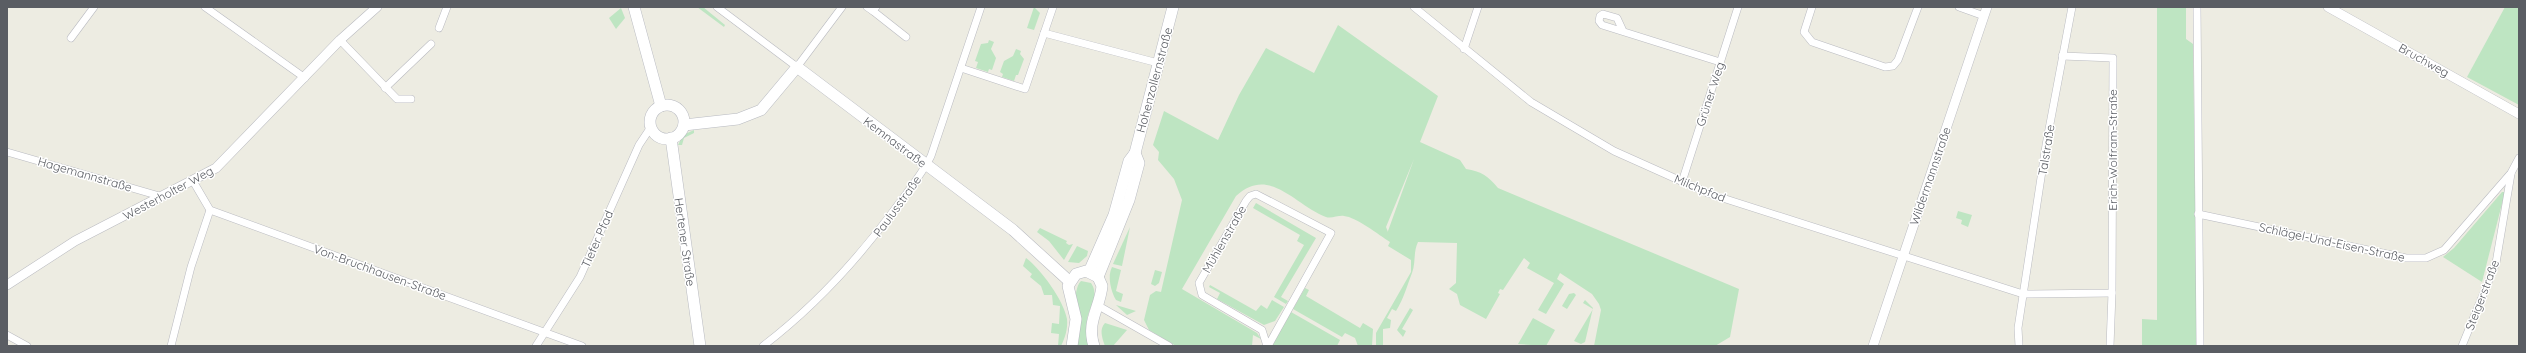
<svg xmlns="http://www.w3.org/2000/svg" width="2526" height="353" viewBox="0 0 2526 353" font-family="Quicksand,sans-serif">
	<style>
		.green { fill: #bee5c2; fill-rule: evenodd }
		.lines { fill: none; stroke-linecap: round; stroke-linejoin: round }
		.minor-casing { stroke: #babbc1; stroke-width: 8 }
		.tertiary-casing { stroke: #babbc1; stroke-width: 10 }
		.secondary-casing { stroke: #b8bac1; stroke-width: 12 }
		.minor { stroke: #fff; stroke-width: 7 }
		.tertiary { stroke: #fff; stroke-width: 9 }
		.secondary { stroke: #fff; stroke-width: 11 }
		.labels { text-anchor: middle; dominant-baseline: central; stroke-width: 3; stroke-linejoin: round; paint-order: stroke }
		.street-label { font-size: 12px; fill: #5a5d63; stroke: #fff }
	</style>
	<rect width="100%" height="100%" fill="#edece2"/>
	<g class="green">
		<path d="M697 7H703L725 25 724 27Z"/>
		<path d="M1034 7 1040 13 1034 30 1027 28Z"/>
		<path d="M2157 7H2186V39L2193 44 2197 346H2142V319L2157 320Z"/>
		<path d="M2505 7H2519V105L2467 77Z"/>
		<path d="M621 8 625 18 616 29 609 18Z"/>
		<path d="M1338 25 1438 96 1420 142 1460 160 1466 169C1481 171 1488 176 1498 188L1739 289 1730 337 1715 346H1594L1601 310 1599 304 1592 294 1560 273 1557 279 1564 284 1546 314 1538 310 1554 283 1527 268 1530 263 1524 258 1503 290 1500 289 1498 293 1500 294 1486 319 1460 305 1457 294 1449 289 1456 283 1457 243 1418 242C1413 252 1416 263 1412 273 1407 286 1404 298 1396 311L1392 309 1387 318 1391 320 1390 328 1383 329V346H1376V333L1411 272V260L1388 246 1390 242C1379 235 1356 217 1344 216 1339 215 1331 219 1326 217 1295 205 1269 165 1236 196L1182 289 1257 333 1261 339 1253 335 1252 346H1176L1149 330 1144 320 1150 295 1156 291 1161 292 1182 200 1174 179 1158 160 1159 152 1153 145 1164 111 1218 140 1239 95 1266 48 1314 73ZM1414 159 1388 231V232L1386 227Z"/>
		<path d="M989 40 994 42 991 49 996 58 992 70 989 69 988 72 976 68 978 62 975 61 981 44 988 43Z"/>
		<path d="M1016 49 1021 51 1020 54 1024 59 1018 75H1016L1014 81 1002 77 1003 74 1000 72 1004 61 1013 56Z"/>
		<path d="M694 130V133L684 138 682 145H678L683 135Z"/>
		<path d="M2502 192H2505L2482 282 2443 257 2454 248Z"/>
		<path d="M1256 203 1316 238 1281 297 1288 301 1286 304 1274 297 1304 245 1297 241 1300 235 1253 208Z"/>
		<path d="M1958 211 1972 215 1968 227 1961 224 1962 220 1956 218Z"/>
		<path d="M1130 227 1122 266 1113 264Z"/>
		<path d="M1040 228 1067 241 1066 243 1069 245 1073 244 1064 260 1049 241 1037 232Z"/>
		<path d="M1077 246 1088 251 1087 256 1079 263 1068 262Z"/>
		<path d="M1026 258C1041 269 1064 301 1067 319 1068 329 1065 338 1061 346H1058L1059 334 1051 333 1052 323 1059 324 1060 306 1053 305 1052 295H1044L1041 286 1030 277 1032 274 1023 266Z"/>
		<path d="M1112 267 1121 270 1116 291 1123 294 1121 302 1116 300C1111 292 1107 276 1112 267Z"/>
		<path d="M1155 270 1162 272 1159 283 1155 286 1151 284Z"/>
		<path d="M1081 281 1091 283C1100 296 1089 307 1087 320 1086 329 1088 338 1089 346H1076C1076 332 1071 290 1081 281Z"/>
		<path d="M1210 285 1256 311 1261 305 1267 309 1272 300 1284 307 1275 321 1264 325 1217 299 1220 293 1209 287Z"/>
		<path d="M1305 288 1309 290 1306 296 1360 328 1363 323 1373 329 1372 346H1358L1355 338 1345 333 1342 337 1293 309Z"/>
		<path d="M1574 293 1576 295 1567 309 1562 306 1569 294Z"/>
		<path d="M1585 300 1593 308 1585 342 1581 344 1574 341 1593 309 1583 303Z"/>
		<path d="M1116 305 1136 311 1127 315Z"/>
		<path d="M1410 308 1413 310 1402 329 1406 331 1403 337 1397 330Z"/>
		<path d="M1291 312 1340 340 1337 346H1272Z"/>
		<path d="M1533 318 1555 330 1546 346 1518 344Z"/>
		<path d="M1105 323 1127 330 1113 346H1105C1102 338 1099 329 1105 323Z"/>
	</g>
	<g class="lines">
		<defs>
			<g id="minor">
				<path d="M205 7 305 78"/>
				<path d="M717 7 797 67 842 7"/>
				<path d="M867 7 873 11 876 7"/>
				<path d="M1414 7 1531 102 1614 151 1710 194 2023 294 2112 293 2113 58 2062 56"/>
				<path d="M1812 7 1804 32 1812 42 1885 67 1893 66 1898 60 1918 7"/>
				<path d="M1959 7 1984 16"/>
				<path d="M2197 7 2200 346"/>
				<path d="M873 11 906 37"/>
				<path d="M439 28 447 7"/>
				<path d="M1623 31 1617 18 1603 14 1600 16 1599 21 1602 25 1720 62"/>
				<path d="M1044 33 1158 63"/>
				<path d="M71 38 94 7"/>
				<path d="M340 40 397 99H411"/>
				<path d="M1464 49 1478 7"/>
				<path d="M961 68 1025 89 1053 7"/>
				<path d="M385 88 431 44"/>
				<path d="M7 152 163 197"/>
				<path d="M193 181 210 210 582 346"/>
				<path d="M1682 182 1738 7"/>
				<path d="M2198 214 2406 258H2426L2444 250 2511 173 2519 158"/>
				<path d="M1097 305 1169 346"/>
				<path d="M7 335 27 346"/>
				<path d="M171 346 191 267 210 210"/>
				<path d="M536 346 580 277 639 145 651 127"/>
				<path d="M763 346C814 307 859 258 897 206 909 190 922 174 931 156L981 7"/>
				<path d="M1267 346 1262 330 1202 295 1199 283 1246 201 1250 196 1256 194 1331 233 1268 346"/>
				<path d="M2019 346 2018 328 2046 145 2072 7"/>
				<path d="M2110 346 2112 293"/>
				<path d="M2462 346 2496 263 2511 174"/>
			</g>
			<g id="tertiary">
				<path d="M2328 7 2519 114"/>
				<path d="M7 285 75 241 216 168 340 40 377 7"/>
				<path d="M1873 346 1987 7"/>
			</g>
			<g id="secondary">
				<path d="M634 7 661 106"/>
				<circle cx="667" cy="122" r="17"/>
				<path d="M684 125 738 119 761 110 797 67 1013 230 1069 281"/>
				<path d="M671 138 700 346"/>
				<path d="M1089 272 1114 215 1129 161 1135 153 1173 7"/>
				<path d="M1098 277 1129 200 1139 163 1135 153"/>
				<path d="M1072 346 1076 319 1068 286 1076 274 1086 271 1098 277 1102 286C1100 308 1086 322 1094 346"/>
			</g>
		</defs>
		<use href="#minor" class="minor-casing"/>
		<use href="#tertiary" class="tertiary-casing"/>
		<use href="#secondary" class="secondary-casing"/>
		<use href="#minor" class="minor"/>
		<use href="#tertiary" class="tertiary"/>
		<use href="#secondary" class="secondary"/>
	</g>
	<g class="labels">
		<g class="street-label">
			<text transform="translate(2424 60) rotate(29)">Bruchweg</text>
			<text transform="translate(1154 80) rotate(-75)">Hohenzollernstraße</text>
			<text transform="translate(1710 94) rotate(-72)">Grüner Weg</text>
			<text transform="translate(895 142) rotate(37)">Kemnastraße</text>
			<text transform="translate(2046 150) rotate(-81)">Talstraße</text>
			<text transform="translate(2112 150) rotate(-90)">Erich-Wolfram-Straße</text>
			<text transform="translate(85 174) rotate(16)">Hagemannstraße</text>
			<text transform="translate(1930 176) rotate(-71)">Wildermannstraße</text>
			<text transform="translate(1700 188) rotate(22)">Milchpfad</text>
			<text transform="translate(168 193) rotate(-28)">Westerholter Weg</text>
			<text transform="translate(897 206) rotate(-54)">Paulusstraße</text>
			<text transform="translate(597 239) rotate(-66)">Tiefer Pfad</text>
			<text transform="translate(1224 239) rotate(-60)">Mühlenstraße</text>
			<text transform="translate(685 242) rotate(82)">Hertener Straße</text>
			<text transform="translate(2332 242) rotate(12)">Schlägel-Und-Eisen-Straße</text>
			<text transform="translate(380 272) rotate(20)">Von-Bruchhausen-Straße</text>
			<text transform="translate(2482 295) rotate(-69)">Steigerstraße</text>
		</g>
	</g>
	<rect width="2526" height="353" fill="none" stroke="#5a5d63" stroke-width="16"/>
</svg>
